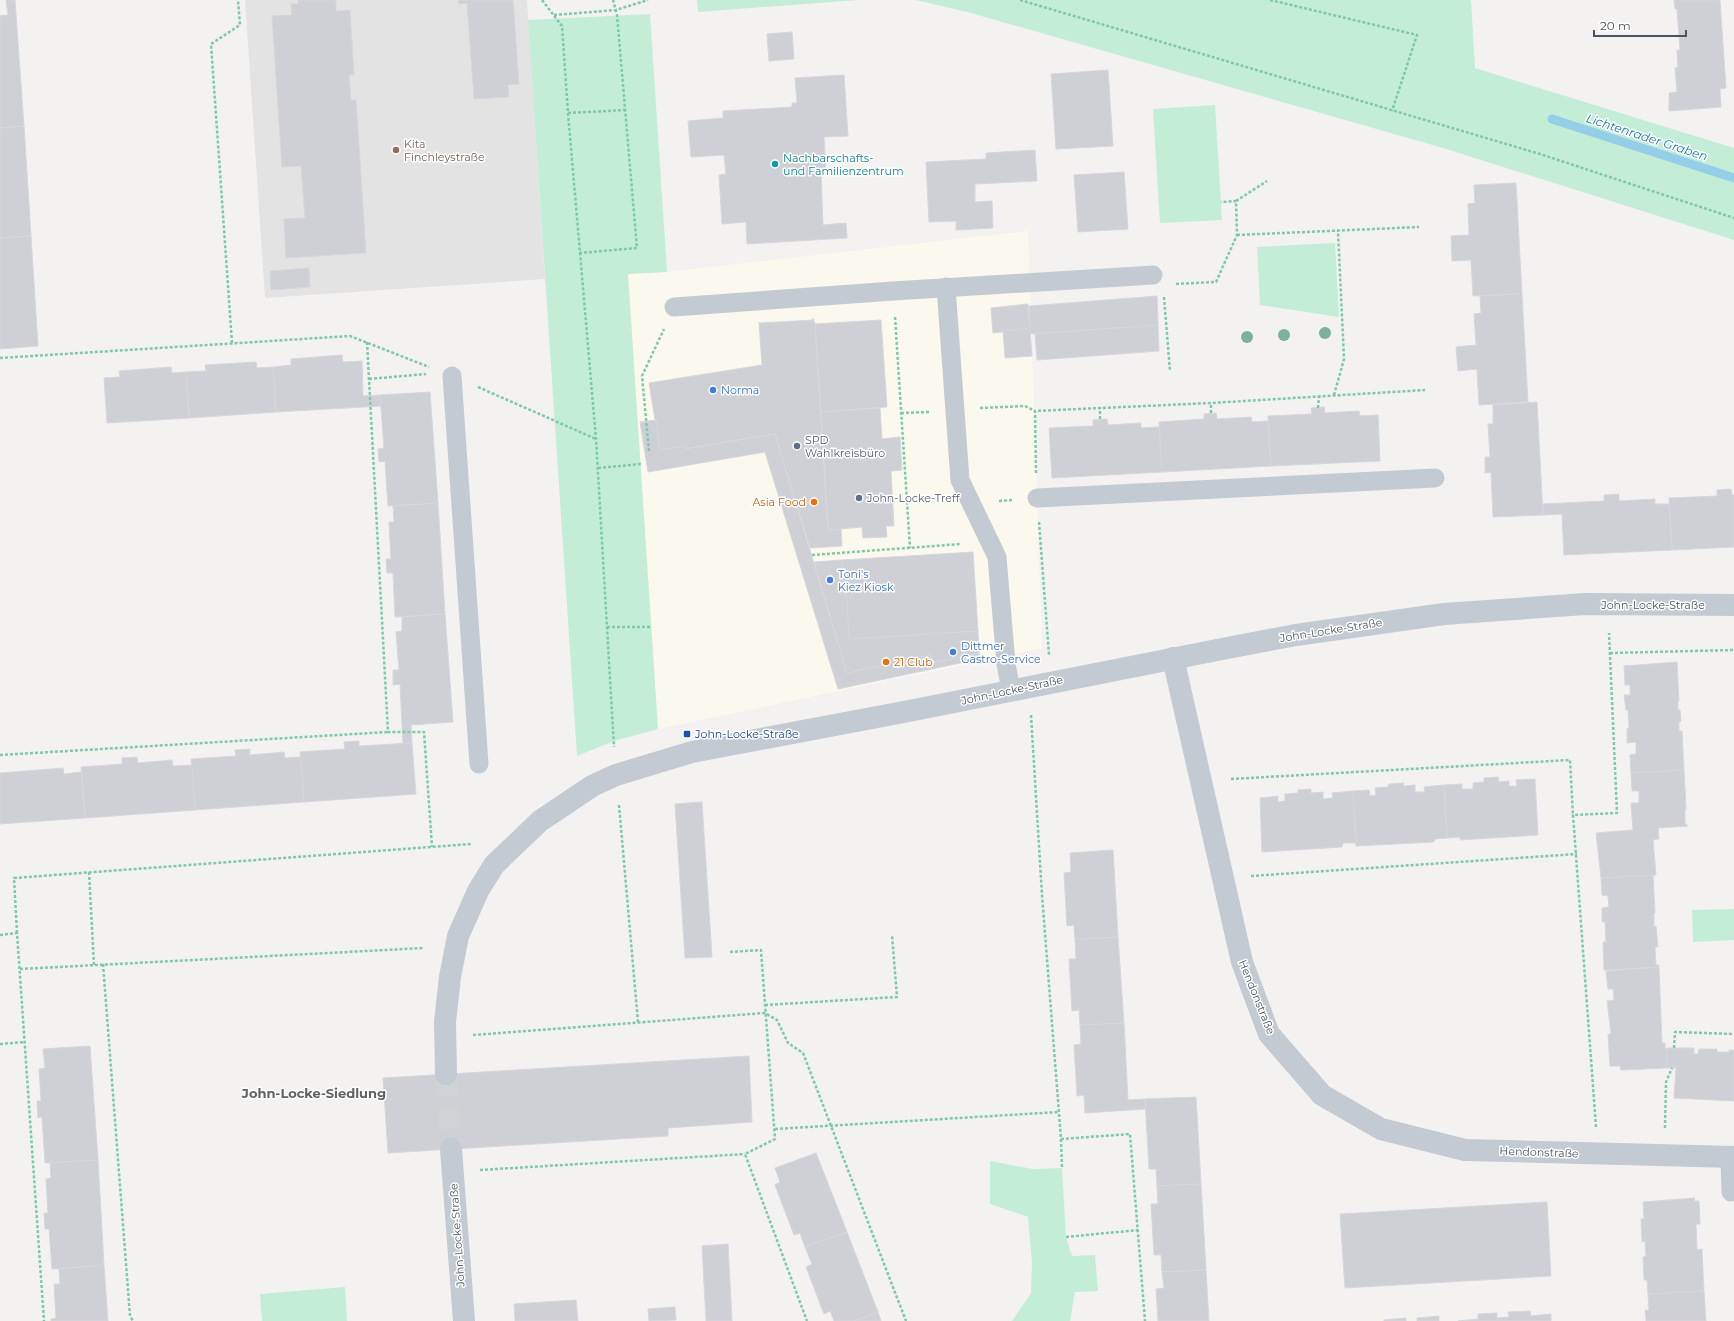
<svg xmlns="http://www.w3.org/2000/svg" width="1734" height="1321" viewBox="0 0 1734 1321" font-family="Montserrat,sans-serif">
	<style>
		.commercial { fill: #fbf9ed }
		.education { fill: #e4e3e3 }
		.green { fill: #c4edd8 }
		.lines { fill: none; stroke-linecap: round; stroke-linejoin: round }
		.stream { stroke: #94cee7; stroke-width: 9 }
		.building { fill: #cfd0d5; stroke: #d6d7dc }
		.minor-tunnel { stroke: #d1d2d4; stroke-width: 22; stroke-dasharray: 22 11; stroke-linecap: butt }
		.path { stroke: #7ec9ab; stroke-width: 2.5; stroke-dasharray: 3 2; stroke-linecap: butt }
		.service { stroke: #c3cad2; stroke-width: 19 }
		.minor { stroke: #c3cad2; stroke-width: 22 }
		.tree { fill: #7eb19c }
		.education-dot { fill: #8d6e63; stroke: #fff; stroke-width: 1.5 }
		.culture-dot { fill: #0f9aa8; stroke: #fff; stroke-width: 1.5 }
		.shop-dot { fill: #3f7fe0; stroke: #fff; stroke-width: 1.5 }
		.service-dot { fill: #5c6f8a; stroke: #fff; stroke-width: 1.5 }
		.food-dot { fill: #e8710a; stroke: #fff; stroke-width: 1.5 }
		.transit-dot { fill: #1a4fb4; stroke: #fff; stroke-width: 1.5 }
		.labels { text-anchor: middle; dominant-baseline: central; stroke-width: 3; stroke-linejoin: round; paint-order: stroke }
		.education-label { font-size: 11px; fill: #785e54; stroke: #fff; text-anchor: start }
		.culture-label { font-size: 11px; fill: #0d838f; stroke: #fff; text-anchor: start }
		.shop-label { font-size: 11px; fill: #366cbe; stroke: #fff; text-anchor: start }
		.service-label { font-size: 11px; fill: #4e5e75; stroke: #fff; text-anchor: start }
		.food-label { font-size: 11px; fill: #c56008; stroke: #fff; text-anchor: end }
		.street-label { font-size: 11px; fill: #4a535e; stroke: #fff }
		.transit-label { font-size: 11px; fill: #164399; stroke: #fff; text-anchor: start }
		.water-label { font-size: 12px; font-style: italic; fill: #1679a4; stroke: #fff }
		.quarter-label { font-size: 13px; font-weight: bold; fill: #5e6166; stroke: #fff }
	</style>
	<rect width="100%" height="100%" fill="#f3f2f1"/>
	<path class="commercial" d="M1028 231 1042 648 658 729 628 273 667 272Z"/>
	<path class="education" d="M245 0H527L545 279 265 298Z"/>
	<g class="green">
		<path d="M697 0H859L698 12Z"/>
		<path d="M916 0H1471L1475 68 1734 148V240L1443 148 971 13Z"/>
		<path d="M650 14 667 272 628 274 658 729 614 741 577 756 528 20Z"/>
		<path d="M1215 105 1222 220 1160 223 1153 109Z"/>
		<path d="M1335 243 1339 317 1260 305 1257 247Z"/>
		<path d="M1734 909V940L1693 942 1692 910Z"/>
		<path d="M990 1161 1033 1169 1062 1168 1066 1237 1072 1256 1095 1255 1098 1291 1075 1292 1070 1321H1012L1031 1293 1032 1264 1028 1217 990 1204Z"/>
		<path d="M345 1287 347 1321H262L260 1294Z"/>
	</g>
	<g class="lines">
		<path class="stream" d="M1552 119 1734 178"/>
	</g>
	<g class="building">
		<path d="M6 0H15L24 126 0 128V16L8 15Z"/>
		<path d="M298 0H336V11L350 10 354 75H349L351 100H356L366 253 286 258 284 219 305 218 301 166 282 167 272 16 292 15 291 4H298Z"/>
		<path d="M458 0H513L519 84 508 85 509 97 474 99 467 3 459 4Z"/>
		<path d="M1674 0H1720L1726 88 1720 89 1721 107 1669 111V93L1677 92 1675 68 1678 67 1677 50H1680L1677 9H1675Z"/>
		<path d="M792 32 794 59 769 61 767 34Z"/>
		<path d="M1108 70 1113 146 1056 149 1051 74Z"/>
		<path d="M844 75 848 136 824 137 826 170 821 171 823 225 846 223 847 238 747 244 746 222 722 224 719 175 726 174 724 155 691 157 688 121 723 118V111L792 107V103H797L795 78Z"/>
		<path d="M24 126 31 236 0 238V128Z"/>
		<path d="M1035 150 1037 181 975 184V202L992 201 993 228 956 230V221L929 222 926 162 986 159V153Z"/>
		<path d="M1124 172 1128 229 1078 232 1074 175Z"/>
		<path d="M1516 183 1522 294 1473 296 1471 260 1452 261 1451 236 1469 235 1468 204 1475 203 1474 185Z"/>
		<path d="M31 236 38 346 0 349V238Z"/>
		<path d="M309 268 310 287 271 290 270 271Z"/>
		<path d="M1522 294 1528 402 1479 405 1477 369 1458 371 1456 347 1476 345 1474 314 1481 313 1480 296Z"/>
		<path d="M1157 296 1158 325 1030 334 1029 306Z"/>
		<path d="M1028 304 1030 329 993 333 991 308Z"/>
		<path d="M813 318 815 324 828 530 841 529 842 546 810 548 775 434 686 449V446L660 450 649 383 762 365 759 322 760 323 813 320Z"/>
		<path d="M881 320 887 407 821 412 815 324Z"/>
		<path d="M1158 325 1159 351 1037 360 1035 334Z"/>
		<path d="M1030 329 1032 356 1005 358 1003 331Z"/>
		<path d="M342 355 343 362 362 361 363 396 380 395 381 406 276 412 273 367 291 365V359Z"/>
		<path d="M256 362 257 368 273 367 276 412 189 418 186 372 206 371 205 365Z"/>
		<path d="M171 367 172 373 186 372 189 418 107 423 104 378 120 377 119 371Z"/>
		<path d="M430 392 438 503 388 506 385 461 379 462 378 449 384 448 380 395Z"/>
		<path d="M1537 402 1543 515 1493 517 1491 472 1485 473V457H1490L1488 424H1493V405Z"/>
		<path d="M1324 407 1325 413 1359 411 1360 416 1378 415 1380 461 1271 466 1268 416 1312 414 1311 408Z"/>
		<path d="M880 408 882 439 900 437 902 470 891 471 894 526H886L887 537 863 538 862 527 828 530 821 412Z"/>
		<path d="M1216 413 1217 419 1251 417 1252 422 1268 421 1271 466 1162 472 1159 422 1204 419V414Z"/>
		<path d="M1107 419 1108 425 1141 423V428L1159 427 1162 472 1052 478 1049 428 1093 426V420Z"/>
		<path d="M656 420 660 450 686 446V449L775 434 847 673 931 655V663L979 653V659L838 689 765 452 648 472 640 422Z"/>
		<path d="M1731 489 1732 495H1734V547L1672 550 1669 498 1717 496V490Z"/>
		<path d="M1619 494V501L1655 499V504H1669L1672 550 1564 555 1562 514 1543 515V504L1604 501V495Z"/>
		<path d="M438 503 445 614 395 617 393 573H387L386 559H391L389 522H394L393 506Z"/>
		<path d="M973 552 978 631 849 639 847 602 846 594 843 595 842 560Z"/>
		<path d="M842 560 843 595 846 594 847 602 849 639 978 631 979 653 931 663V655L847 673 814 562Z"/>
		<path d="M445 614 453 722 411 725 412 743 403 744 400 684 393 685V670H399L396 632 402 631V617Z"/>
		<path d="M1677 662 1679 701H1678V710H1680L1681 721 1679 722V731H1682L1684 770 1631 773 1630 755 1636 754V742L1627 743V729L1629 728 1628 710H1626L1624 695H1630V685H1625L1624 666Z"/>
		<path d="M359 741V746L412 743 416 794 304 802 300 752 345 749 344 742Z"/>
		<path d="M250 749V755L284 752 285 758 301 757 304 802 195 810 191 759 236 756 235 750Z"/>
		<path d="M137 757 138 763 172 760 173 766 192 765 195 810 85 818 81 767 122 764V758Z"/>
		<path d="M63 768 64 774 81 772 85 818 0 824V773Z"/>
		<path d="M1684 770 1686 809H1685V823L1688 826 1658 828 1659 839 1653 840 1656 875 1601 878 1596 833 1633 830 1631 803H1639V791H1632L1631 773Z"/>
		<path d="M1498 777 1499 782 1509 781V786H1517L1516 780 1535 779 1538 835 1460 840V837L1447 838 1444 785 1462 784V789H1473V783L1484 782V778Z"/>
		<path d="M1404 783 1403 786 1415 785V792H1425L1424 787 1444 785 1447 838 1435 839 1434 842 1356 846 1353 791 1369 790 1370 796 1376 795 1375 788 1388 787 1389 784Z"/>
		<path d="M1311 789V793L1323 792V799L1333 798 1332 793 1353 791 1356 843H1343L1342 847 1262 852 1260 798 1278 796V802L1285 801V794L1298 793V790Z"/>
		<path d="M702 802 712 957 685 958 675 804Z"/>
		<path d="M1113 850 1118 937 1075 939 1074 925 1067 926 1064 873 1071 872 1070 853Z"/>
		<path d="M1653 875 1655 913H1654V927L1656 926 1658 947H1655L1656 965H1659V967L1604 970 1603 942H1606L1605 922H1602V908L1609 907 1608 896 1602 895 1601 878Z"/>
		<path d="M1118 937 1124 1023 1080 1025 1079 1010 1072 1011 1069 959H1076L1075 939Z"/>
		<path d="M1659 967 1662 1043H1665V1049L1667 1048 1666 1068 1621 1070 1620 1066H1610L1608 1034H1611L1607 1001 1614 1000 1613 989H1608L1606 971Z"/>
		<path d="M1124 1023 1128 1100 1145 1099V1109L1085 1113 1084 1095 1077 1096 1074 1045 1081 1044 1080 1025Z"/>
		<path d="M90 1046 98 1160 45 1163 42 1117 38 1118 37 1101H41L39 1069 45 1068 43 1049Z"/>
		<path d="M1667 1048H1694V1054H1698L1699 1049H1717V1052H1729V1050H1734V1101L1674 1098 1676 1068H1666Z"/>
		<path d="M749 1056 752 1122 668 1128V1136L388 1153 383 1078Z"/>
		<path d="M1196 1097 1201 1184 1157 1186 1156 1169H1149L1145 1099Z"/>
		<path d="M816 1153 847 1232 805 1247 800 1233 794 1235 775 1185 780 1182 775 1168Z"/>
		<path d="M98 1160 104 1265 52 1269 49 1229H45L44 1213H48L46 1179 51 1178 50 1163Z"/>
		<path d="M1201 1184 1206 1270 1162 1272 1161 1255H1154L1151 1204H1158L1157 1186Z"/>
		<path d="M1695 1198 1694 1201H1699L1700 1224H1696L1697 1250 1702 1249 1704 1291 1648 1294 1647 1280H1644L1643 1257 1646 1256 1645 1241 1642 1242 1641 1219H1644L1643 1202Z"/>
		<path d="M1547 1202 1551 1276 1345 1288 1340 1214Z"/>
		<path d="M847 1232 878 1312 854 1321H834L830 1311 824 1314 806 1267 812 1264 805 1247Z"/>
		<path d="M728 1244 732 1321H706L702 1246Z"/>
		<path d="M104 1265 108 1321H51V1319L56 1318 54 1284H60L59 1269Z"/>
		<path d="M1206 1270 1209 1321H1158L1156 1289 1164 1288 1162 1272Z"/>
		<path d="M1704 1291 1706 1321H1646L1645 1310H1649L1648 1294Z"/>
		<path d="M576 1300 578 1321H515L514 1304Z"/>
		<path d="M675 1307 676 1320 649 1321 648 1309Z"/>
		<path d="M1530 1311 1531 1316 1551 1314V1321H1458L1478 1319V1314L1497 1313V1318L1509 1317 1508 1312Z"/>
		<path d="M878 1312 881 1321H854Z"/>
		<path d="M1439 1316V1321H1417V1318Z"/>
		<path d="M1406 1318V1321H1384V1320Z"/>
	</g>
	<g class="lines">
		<path class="minor-tunnel" d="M446 1074 451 1149"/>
		<g class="path">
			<path d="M542 0 562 26 568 113 596 439 614 747"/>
			<path d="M1020 0 1540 154 1734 218"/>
			<path d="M1270 0 1417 35 1392 111"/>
			<path d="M554 15 616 10 648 0"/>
			<path d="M568 113 625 110"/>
			<path d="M1236 201 1267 181"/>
			<path d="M1237 235 1419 227"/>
			<path d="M579 253 637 248 617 15 613 0"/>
			<path d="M1176 284 1216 282 1237 235 1236 201 1221 202"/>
			<path d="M1164 297 1170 371"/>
			<path d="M895 317 910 548"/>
			<path d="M367 342 388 732H424L432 847"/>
			<path d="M232 343 211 44 240 25 238 0"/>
			<path d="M0 358 350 336 429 367"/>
			<path d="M369 379 426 374"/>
			<path d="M478 387 596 439"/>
			<path d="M1334 395 1344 359 1338 231"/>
			<path d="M980 408 1025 406 1035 411"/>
			<path d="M1318 408 1319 396"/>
			<path d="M901 413 929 412"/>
			<path d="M1211 413V403"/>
			<path d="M1100 419V407"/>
			<path d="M649 451 642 376 664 329"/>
			<path d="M598 468 641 464"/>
			<path d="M1036 473 1035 411 1211 403 1425 390"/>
			<path d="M999 501 1012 500"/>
			<path d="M1039 522 1049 655"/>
			<path d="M812 555 961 544"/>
			<path d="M607 627H651"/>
			<path d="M1610 653 1734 650"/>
			<path d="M1031 715 1042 895 1061 1139 1130 1134 1145 1321"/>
			<path d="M0 755 388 732"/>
			<path d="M1231 779 1570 760 1573 815"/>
			<path d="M619 805 638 1022"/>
			<path d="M89 872 94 965"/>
			<path d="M1251 876 1577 854"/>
			<path d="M17 933 14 878 471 844"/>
			<path d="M0 935 17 933 44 1321"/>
			<path d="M730 952 761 950 775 1139 745 1154 807 1321"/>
			<path d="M103 964 130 1316 133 1321"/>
			<path d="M20 969 424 948"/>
			<path d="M765 1005 897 997 892 935"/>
			<path d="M473 1035 765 1013 777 1020 788 1043 803 1053 906 1321"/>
			<path d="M0 1044 25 1042"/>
			<path d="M1674 1048 1675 1032 1734 1034"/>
			<path d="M1596 1127 1573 815 1617 813 1609 633"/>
			<path d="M1665 1128 1666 1082 1672 1068"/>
			<path d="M775 1129 1059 1112"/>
			<path d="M1061 1139 1062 1168"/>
			<path d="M480 1170 745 1154"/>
			<path d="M1066 1237 1138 1230"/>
		</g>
		<g class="service">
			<path d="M946 287 960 480 997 557 1006 664 1011 690"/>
			<path d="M674 307 893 291 1153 275"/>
			<path d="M452 376 479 764"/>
			<path d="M1037 498 1435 478"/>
			<path d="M1730 1157 1731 1192"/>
		</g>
		<g class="minor">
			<path d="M1173 658 1242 962 1269 1034 1322 1095 1381 1129 1465 1150 1734 1157"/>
			<path d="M446 1074 445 1022 450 977 458 936 478 891 494 865 540 821 592 786 616 775 692 752 909 711 1222 649 1296 635 1444 614 1585 604 1734 605"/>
			<path d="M451 1149 464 1321"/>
		</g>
	</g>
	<g class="tree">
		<circle cx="1325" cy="333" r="6"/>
		<circle cx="1284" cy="335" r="6"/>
		<circle cx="1247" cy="337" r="6"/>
	</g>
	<circle class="education-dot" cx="396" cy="150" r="4"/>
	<circle class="culture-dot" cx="775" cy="164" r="4"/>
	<g class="shop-dot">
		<circle cx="713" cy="390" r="4"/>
		<circle cx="830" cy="580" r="4"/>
		<circle cx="953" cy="652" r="4"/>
	</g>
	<g class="service-dot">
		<circle cx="797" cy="446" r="4"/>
		<circle cx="859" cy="498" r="4"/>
	</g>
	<g class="food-dot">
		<circle cx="814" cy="502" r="4"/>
		<circle cx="886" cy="662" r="4"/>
	</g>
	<rect class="transit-dot" x="683" y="730" width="8" height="8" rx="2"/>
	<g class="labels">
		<g class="education-label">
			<text x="404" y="144">Kita<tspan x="404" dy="13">Finchleystraße</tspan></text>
		</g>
		<g class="culture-label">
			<text x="783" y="158">Nachbarschafts-<tspan x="783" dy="13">und Familienzentrum</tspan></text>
		</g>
		<g class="shop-label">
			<text x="721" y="390">Norma</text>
			<text x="838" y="574">Toni's<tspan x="838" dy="13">Kiez Kiosk</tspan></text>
			<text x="961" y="646">Dittmer<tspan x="961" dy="13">Gastro-Service</tspan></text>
		</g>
		<g class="service-label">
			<text x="805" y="440">SPD<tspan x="805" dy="13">Wahlkreisbüro</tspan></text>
			<text x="867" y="498">John-Locke-Treff</text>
		</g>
		<g class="food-label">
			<text x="806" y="502">Asia Food</text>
			<text x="894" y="662" text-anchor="start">21 Club</text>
		</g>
		<g class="street-label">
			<text x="1653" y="605">John-Locke-Straße</text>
			<text transform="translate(1331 630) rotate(-9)">John-Locke-Straße</text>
			<text transform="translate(1012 690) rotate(-12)">John-Locke-Straße</text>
			<text transform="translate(1257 997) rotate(68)">Hendonstraße</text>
			<text transform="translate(1539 1152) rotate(2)">Hendonstraße</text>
			<text transform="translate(457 1235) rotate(-94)">John-Locke-Straße</text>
		</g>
		<g class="transit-label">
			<text x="695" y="734">John-Locke-Straße</text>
		</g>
		<g class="water-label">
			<text transform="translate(1647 137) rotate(18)">Lichtenrader Graben</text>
		</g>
		<g class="quarter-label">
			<text x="314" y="1093">John-Locke-Siedlung</text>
		</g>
	</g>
	<path d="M1594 30v6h92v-6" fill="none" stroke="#4a535e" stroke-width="2"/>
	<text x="1600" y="30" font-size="12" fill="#4a535e" stroke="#ffffff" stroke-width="3" paint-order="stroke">20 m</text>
</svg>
